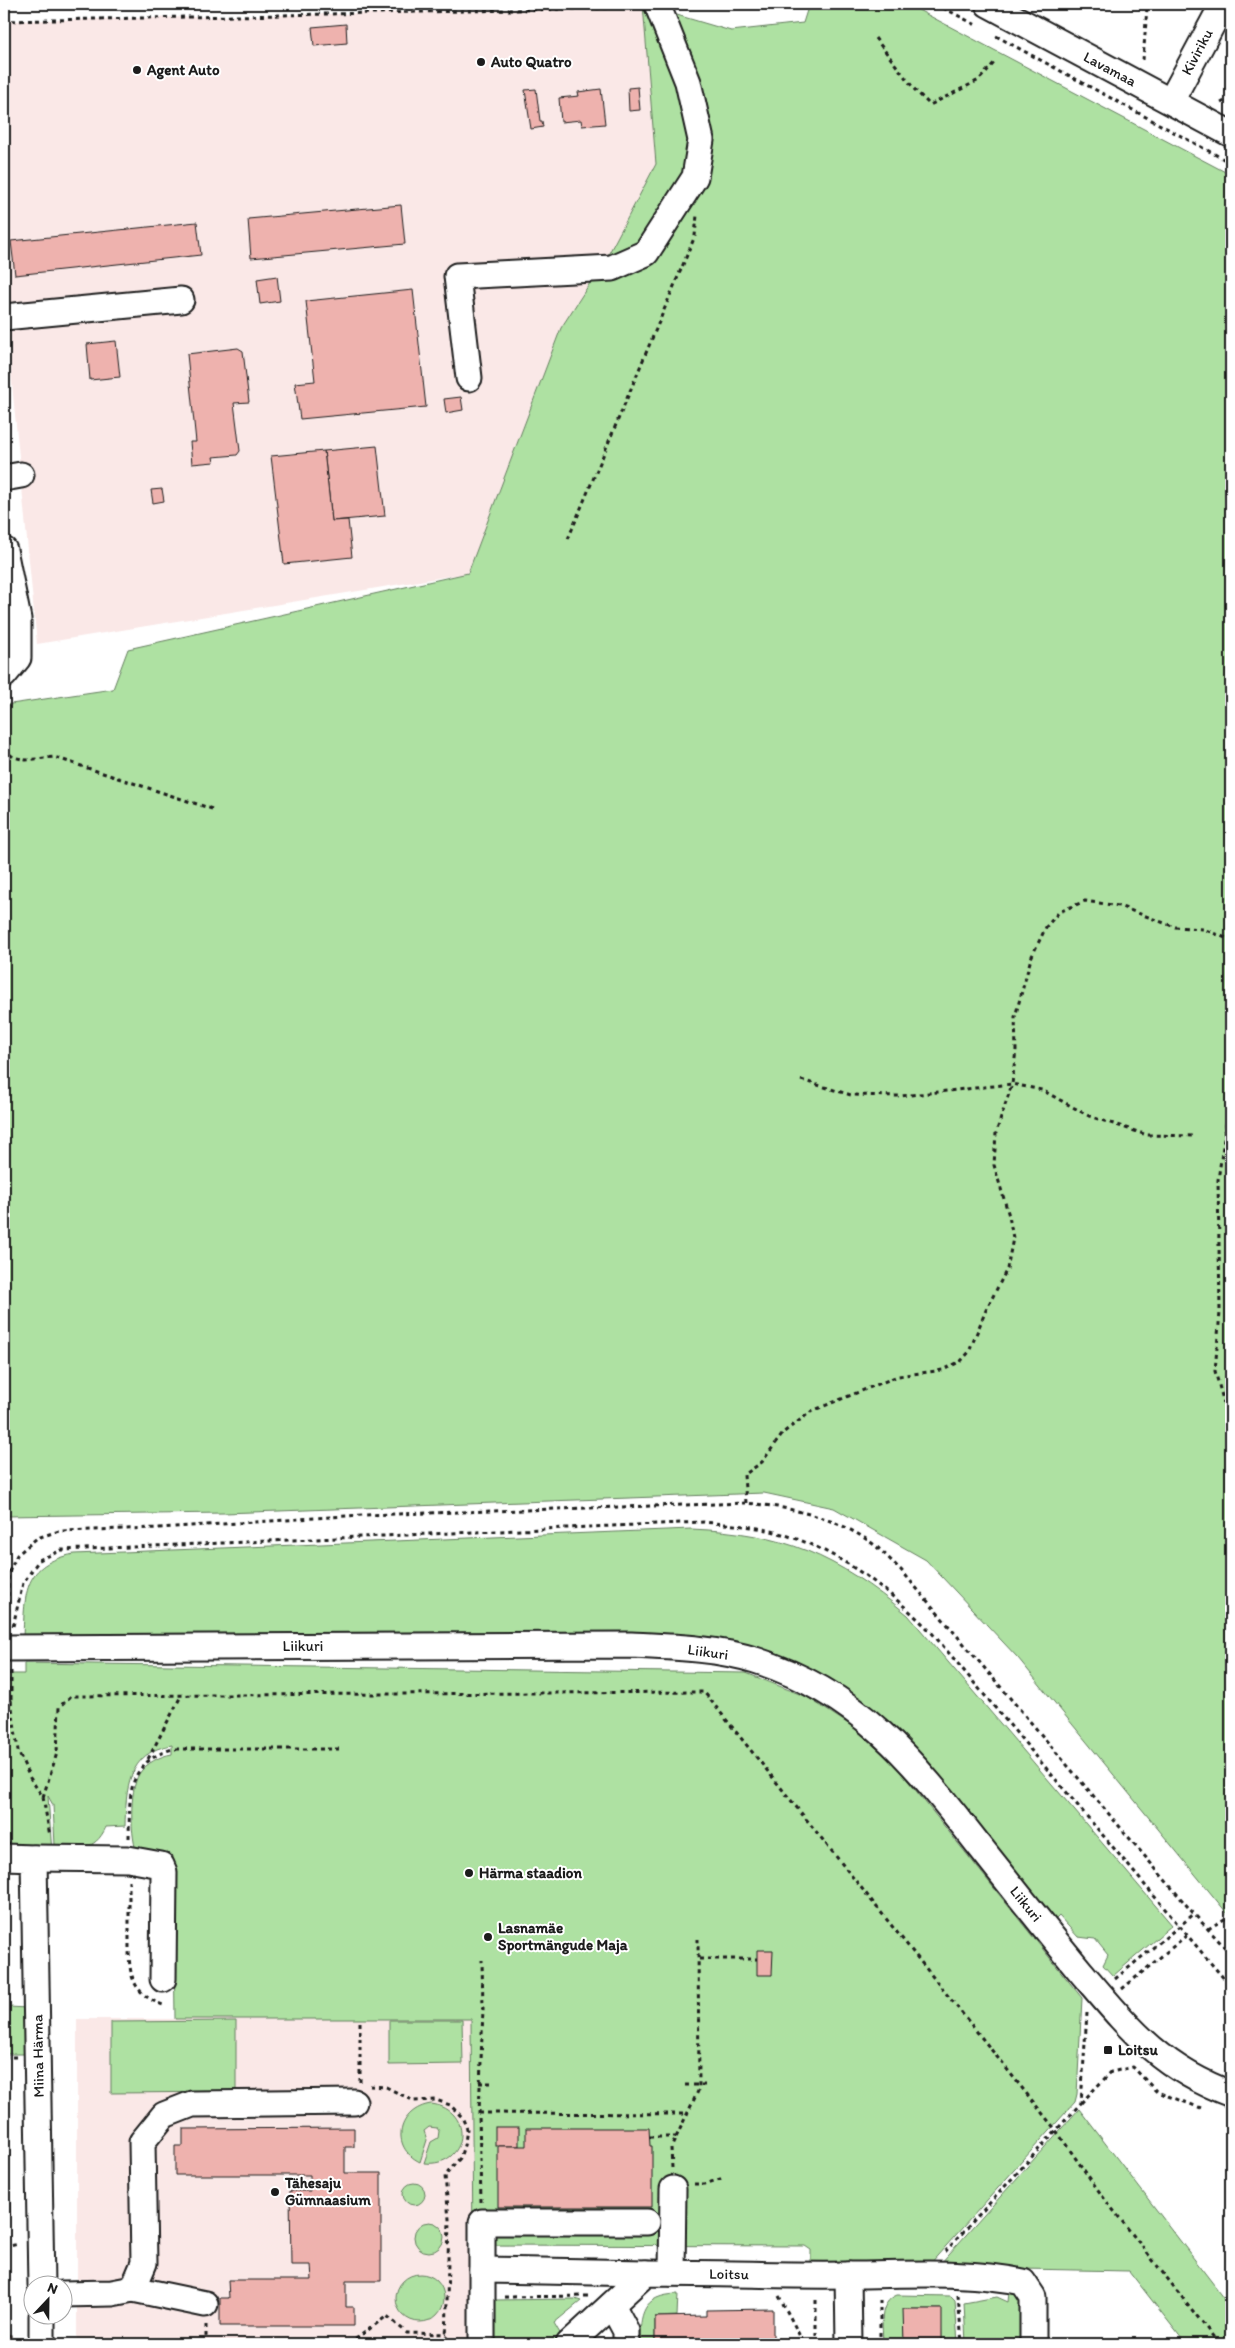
<svg xmlns="http://www.w3.org/2000/svg" width="1235" height="2348" viewBox="0 0 1235 2348" font-family="Itim,sans-serif">
	<style>
		.built { fill: #fae8e7 }
		.green { fill: #aee1a2; stroke: #657e5f }
		.building { fill: #eeb2ae; stroke: #1c1c1c }
		.lines { fill: none; stroke-linecap: round; stroke-linejoin: round }
		.minor-casing { stroke: #1c1c1c; stroke-width: 29 }
		.path { stroke: #1c1c1c; stroke-width: 3; stroke-dasharray: 4 4; stroke-linecap: butt }
		.minor { stroke: #fff; stroke-width: 25 }
		.poi-dot { fill: #1c1c1c; stroke: #fff; stroke-width: 2 }
		.labels { text-anchor: middle; dominant-baseline: central; stroke-width: 4; stroke-linejoin: round; paint-order: stroke }
		.street-label { font-size: 15px; fill: #1c1c1c; stroke: #fff }
		.poi-label { font-size: 15px; font-weight: bold; fill: #1c1c1c; stroke: #fff; text-anchor: start }
	</style>
	<rect width="100%" height="100%" fill="#fff"/>
	<filter id="ink" filterUnits="userSpaceOnUse"><feTurbulence type="fractalNoise" baseFrequency=".02" numOctaves="2"/><feDisplacementMap in="SourceGraphic" scale="10" xChannelSelector="R" yChannelSelector="G"/><feConvolveMatrix kernelMatrix="1 2 1 2 8 2 1 2 1" color-interpolation-filters="sRGB"/></filter>
	<g filter="url(#ink)">
		<g class="built">
			<path d="M643 5 656 164 608 255 561 328 468 573 37 644 4 300V21L606 8Z"/>
			<path d="M77 2019H471L473 2344H77Z"/>
		</g>
		<g class="green">
			<path d="M809 4H907L1231 175V1918L1018 1658 926 1560 834 1508 764 1493 225 1513 4 1516V705L113 689 128 649 468 573 561 328 608 255 656 164 643 5 731 31 803 23Z"/>
			<path d="M691 1529C785 1533 835 1555 908 1615L1172 1925 1113 1976 1103 1965 1108 1955 1095 1939 1078 1937 1059 1916 1054 1921 955 1799 777 1659 23 1637C25 1592 23 1564 74 1554Z"/>
			<path d="M24 1663 746 1673 807 1697 853 1727 897 1767 1082 1998 1077 2094 1075 2102 929 2265H811V2250L805 2246 473 2245 471 2019H175L173 1856H138C130 1838 129 1791 139 1774 146 1763 160 1756 172 1754V1745C127 1752 126 1790 125 1826L106 1827C94 1853 80 1846 55 1846L53 1805 48 1796 52 1853H4V1674H24Z"/>
			<path d="M9 2007 27 2008V2054H4V2028H9Z"/>
			<path d="M389 2020H462L463 2064 389 2065Z"/>
			<path d="M236 2021V2092L111 2093V2022Z"/>
			<path d="M431 2104C475 2109 469 2168 424 2163L431 2142 438 2138 439 2131 437 2128 429 2127 424 2131 427 2140 420 2162C389 2147 398 2109 431 2104Z"/>
			<path d="M1079 2109 1231 2307V2344H1186L1129 2271 1023 2269V2276L996 2264 977 2268 940 2264Z"/>
			<circle cx="414" cy="2194" r="11"/>
			<circle cx="429" cy="2237" r="15"/>
			<circle cx="420" cy="2298" r="24"/>
			<path d="M1022 2291V2344H966L964 2303 997 2297 1008 2302 1009 2292Z"/>
			<path d="M678 2294 677 2316 655 2317V2344H640C640 2314 642 2295 678 2294Z"/>
			<path d="M897 2295 951 2296 955 2300 958 2344H942L941 2309H904V2344H883C883 2327 877 2303 897 2295Z"/>
			<path d="M575 2299 581 2301 554 2323 561 2335 551 2344H495V2300Z"/>
		</g>
		<g class="building">
			<path d="M346 24 347 43 314 46 312 27Z"/>
			<path d="M638 87 640 110 629 111 628 88Z"/>
			<path d="M536 89 540 121H542L543 127 531 129 525 90Z"/>
			<path d="M601 89 605 124 582 126 581 120 561 122 559 98 579 96 578 92Z"/>
			<path d="M401 205 405 244 251 258 248 219Z"/>
			<path d="M197 222 201 255 15 275 11 241Z"/>
			<path d="M277 276 280 301 260 304 257 279Z"/>
			<path d="M413 290 426 407 300 419 295 383 315 381 306 301Z"/>
			<path d="M116 341 120 377 90 380 87 344Z"/>
			<path d="M238 348 243 351 249 402 234 403 240 451 237 455 213 457 214 462 192 464 190 442H196L187 354Z"/>
			<path d="M461 397 463 410 446 413 444 399Z"/>
			<path d="M377 446 385 516 332 521 324 451Z"/>
			<path d="M324 451 332 521 348 520 352 557 284 564 271 456Z"/>
			<path d="M162 489 164 501 153 503 151 490Z"/>
			<path d="M757 1950H773L772 1975H757Z"/>
			<rect x="4" y="1960" width="5" height="68"/>
			<rect x="495" y="2127" width="24" height="19"/>
			<path d="M354 2128V2147H345V2173H381V2281H346V2307H354V2326H220V2298H229L228 2280H312L311 2265H291L290 2191H310V2175H175V2146H183V2129Z"/>
			<path d="M526 2128H649L650 2146H652V2207H498V2146H526Z"/>
			<path d="M4 2147H9L10 2215H4Z"/>
			<path d="M773 2309V2344H655V2317L706 2316V2310Z"/>
			<path d="M903 2309H942V2344H904Z"/>
			<rect x="4" y="2335" width="7" height="9"/>
		</g>
		<g class="lines">
			<defs>
				<g id="minor">
					<path d="M988 4 1231 134"/>
					<path d="M1171 101 1223 4"/>
					<path d="M4 317 181 300"/>
					<path d="M469 378 457 276 612 268 646 253 695 177 701 140 688 82 657 4"/>
					<path d="M4 478 21 475"/>
					<path d="M4 550 18 619V658L4 675"/>
					<path d="M4 1648 631 1645C672 1647 716 1648 755 1660 860 1693 913 1761 978 1844 1012 1887 1046 1930 1081 1972 1129 2028 1160 2068 1231 2094"/>
					<path d="M4 1857 34 1858 41 2286"/>
					<path d="M34 1858 128 1859 161 1865 164 1872 163 1979"/>
					<path d="M482 2270 646 2273"/>
					<path d="M672 2273 673 2189"/>
					<path d="M848 2275 849 2344"/>
					<path d="M133 2289 205 2304"/>
					<path d="M62 2294 112 2293 133 2289 144 2263 142 2142 164 2115 192 2104 354 2102"/>
					<path d="M612 2305 626 2331V2344"/>
					<path d="M42 2316V2344"/>
					<path d="M482 2344V2222H647"/>
					<path d="M569 2344 646 2273C714 2273 781 2276 848 2275 907 2275 965 2270 1023 2282L1033 2297V2344"/>
				</g>
			</defs>
			<use href="#minor" class="minor-casing"/>
			<g class="path">
				<path d="M936 4 978 26"/>
				<path d="M4 21 606 8 636 5"/>
				<path d="M996 36 1231 163"/>
				<path d="M875 38 915 90 930 105 979 80 994 63"/>
				<path d="M1143 60 1147 8"/>
				<path d="M1221 103 1231 98"/>
				<path d="M568 539 695 236 697 215"/>
				<path d="M4 749 13 757 26 760 54 757 212 809"/>
				<path d="M801 1080 851 1095 901 1096 1012 1084 1042 1090 1089 1116 1147 1135 1194 1136"/>
				<path d="M1231 1091 1218 1180 1220 1312 1215 1371 1225 1407 1231 1446"/>
				<path d="M746 1503 744 1475 762 1462 784 1432 812 1411 898 1376 943 1370 961 1361 969 1352 986 1310 1007 1269 1013 1238 1009 1216 994 1165 996 1133 1012 1084 1016 1050 1015 1017 1031 958 1046 927 1059 912 1085 901 1119 906 1175 927 1203 929 1231 940"/>
				<path d="M13 1626 23 1583 39 1560 62 1550 704 1522C722 1524 740 1525 758 1528 826 1541 884 1584 932 1633L1231 1987"/>
				<path d="M8 1628V1574L17 1555 37 1538 59 1531 159 1528 363 1515 746 1503C788 1507 831 1516 866 1539 879 1547 890 1560 901 1570L1194 1914 1231 1954"/>
				<path d="M4 1700H11V1670"/>
				<path d="M11 1700 18 1751 30 1778 43 1797 50 1836"/>
				<path d="M148 1759 181 1696"/>
				<path d="M43 1797 57 1753 59 1707 71 1696 704 1692 1055 2129 1103 2197 1219 2344"/>
				<path d="M129 1838C130 1796 125 1764 172 1749H340"/>
				<path d="M129 1880C129 1898 129 1916 129 1935 129 1968 127 1992 163 2005"/>
				<path d="M1208 1929 1231 1915"/>
				<path d="M699 1959H757"/>
				<path d="M1115 1979 1194 1914"/>
				<path d="M1122 1989 1187 1935"/>
				<path d="M4 2057H16"/>
				<path d="M360 2082V2019"/>
				<path d="M479 2083H492"/>
				<path d="M685 2085H706"/>
				<path d="M370 2086 386 2087 414 2101 436 2100 450 2105 462 2117 467 2129 465 2142 460 2158 445 2176 449 2219 446 2344"/>
				<path d="M1081 2103 1111 2072 1133 2067 1157 2092 1201 2108"/>
				<path d="M479 2113 687 2114"/>
				<path d="M649 2137H676"/>
				<path d="M672 2168 671 2148 699 2089 698 1939"/>
				<path d="M694 2184H705L723 2178"/>
				<path d="M481 2202 479 2113 483 2009 482 1960"/>
				<path d="M4 2247 19 2244"/>
				<path d="M945 2252 1081 2103 1087 2013"/>
				<path d="M958 2295 962 2344"/>
				<path d="M779 2296 804 2344"/>
				<path d="M504 2297 588 2296"/>
				<path d="M206 2325V2344"/>
				<path d="M349 2344 387 2316 407 2333 447 2334"/>
				<path d="M816 2344V2297"/>
				<path d="M880 2344V2297"/>
			</g>
			<use href="#minor" class="minor"/>
		</g>
	</g>
	<g class="poi-dot">
		<circle cx="481" cy="62" r="5"/>
		<circle cx="137" cy="70" r="5"/>
		<circle cx="469" cy="1873" r="5"/>
		<circle cx="488" cy="1937" r="5"/>
		<rect x="1103" y="2045" width="10" height="10" rx="2.5"/>
		<circle cx="275" cy="2192" r="5"/>
	</g>
	<g class="labels">
		<g class="street-label">
			<text transform="translate(1197 52) rotate(-62)">Kiviriku</text>
			<text transform="translate(1110 69) rotate(28)">Lavamaa</text>
			<text x="303" y="1646">Liikuri</text>
			<text transform="translate(708 1652) rotate(8)">Liikuri</text>
			<text transform="translate(1026 1904) rotate(51)">Liikuri</text>
			<text transform="translate(38 2056) rotate(-91)">Miina Härma</text>
			<text transform="translate(729 2274) rotate(1)">Loitsu</text>
		</g>
		<g class="poi-label">
			<text x="491" y="62">Auto Quatro</text>
			<text x="147" y="70">Agent Auto</text>
			<text x="479" y="1873">Härma staadion</text>
			<text x="498" y="1928">Lasnamäe<tspan x="498" dy="17">Sportmängude Maja</tspan></text>
			<text x="1118" y="2050">Loitsu</text>
			<text x="285" y="2183">Tähesaju<tspan x="285" dy="17">Gümnaasium</tspan></text>
		</g>
	</g>
	<rect width="1235" height="2348" fill="none" stroke="#fff" stroke-width="20"/>
	<rect x="10" y="10" width="1215" height="2328" fill="none" stroke="#1c1c1c" stroke-width="2" filter="url(#ink)"/>
	<g transform="translate(48 2300) rotate(22)"><circle r="24" fill="#ffffff" stroke="#a4a4a4"/>
	<path d="M0-4L9 19L0 12L-9 19Z" fill="#1c1c1c"/>
	<text y="-8" font-size="14" font-weight="bold" text-anchor="middle" fill="#1c1c1c">N</text>
	</g>
</svg>
